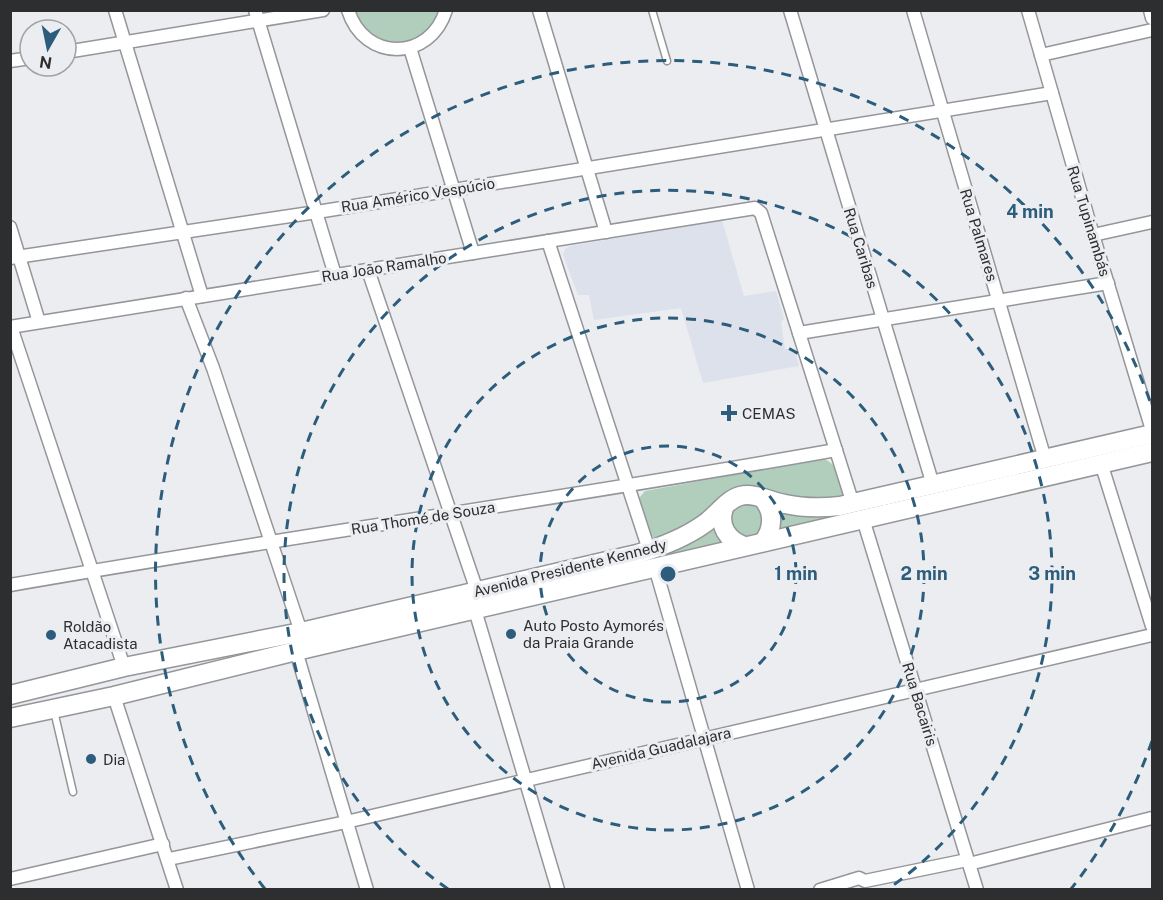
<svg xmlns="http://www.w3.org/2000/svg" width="1163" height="900" viewBox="0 0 1163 900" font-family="'Public Sans',sans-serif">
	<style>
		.built { fill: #dce1eb }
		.green { fill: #b0cebb }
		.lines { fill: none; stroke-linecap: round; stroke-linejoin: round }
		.service-casing { stroke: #949699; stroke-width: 9 }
		.minor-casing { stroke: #949699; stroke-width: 15 }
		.secondary-casing { stroke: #949699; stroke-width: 21 }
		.service { stroke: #fff; stroke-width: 6 }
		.minor { stroke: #fff; stroke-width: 12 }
		.secondary { stroke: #fff; stroke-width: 18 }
		.ring { fill: none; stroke: #2d5d7c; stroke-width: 3; stroke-dasharray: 10 8 }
		.poi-dot { fill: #2d5d7c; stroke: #ebedf1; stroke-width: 2 }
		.labels { text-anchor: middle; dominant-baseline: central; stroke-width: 6; stroke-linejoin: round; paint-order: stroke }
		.street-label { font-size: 15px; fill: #2d2e2f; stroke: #ebedf1 }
		.poi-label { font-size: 15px; fill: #2d2e2f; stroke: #ebedf1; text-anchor: start }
		.centre { fill: #2d5d7c; stroke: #ebedf1; stroke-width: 3 }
		.ring-label { font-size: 18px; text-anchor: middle; font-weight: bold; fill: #2d5d7c; stroke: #ebedf1; stroke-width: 6; stroke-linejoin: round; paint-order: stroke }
	</style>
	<rect width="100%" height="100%" fill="#ebedf1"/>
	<path class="built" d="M722 220 744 296 776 291 784 319 781 322 785 349H794L799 366 703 383 681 308 594 320 589 295H578L563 255 565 249 570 246Z"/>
	<g class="green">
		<path d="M356 11H440C436 19 432 28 424 34 400 52 365 39 356 11Z"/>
		<path d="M822 459C837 461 846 484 843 498L816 502 758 491 660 541 650 535 639 498 645 491Z"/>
		<path d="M749 501 763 508 762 533 748 539 733 533C727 508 726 512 749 501Z"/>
		<path d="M777 509H854L856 515 778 531Z"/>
		<path d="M714 526 727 543 644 564 653 555Z"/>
	</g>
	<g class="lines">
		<defs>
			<g id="service">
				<path d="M652 10 667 61"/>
				<path d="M54 711 73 792"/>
			</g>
			<g id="minor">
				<path d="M115 10 202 296"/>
				<path d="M255 10 335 275"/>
				<path d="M348 10C364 62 430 62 446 10"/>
				<path d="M539 10 606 232"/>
				<path d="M790 10 933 485"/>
				<path d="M913 10 1045 459"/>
				<path d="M1028 10 1093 235 1152 430"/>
				<path d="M1150 10 1152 18"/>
				<path d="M410 48 473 253"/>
				<path d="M66 52 323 10"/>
				<path d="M1041 55 1152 30"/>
				<path d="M10 61 30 58"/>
				<path d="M10 227 39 322"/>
				<path d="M1093 235 1152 222"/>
				<path d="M548 241 649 550"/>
				<path d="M10 258 317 212 1052 93"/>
				<path d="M368 270 477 591"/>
				<path d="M186 298 213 368 301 632"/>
				<path d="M10 327 755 208 761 213 853 504"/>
				<path d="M11 327 124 667"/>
				<path d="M799 333 1108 283"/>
				<path d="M1101 463 1152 626"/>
				<path d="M863 519 977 890"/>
				<path d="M655 567 748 890"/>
				<path d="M10 585C285 537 561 499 836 450"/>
				<path d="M475 610 558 890"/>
				<path d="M296 651 367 890"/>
				<path d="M114 696 177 890"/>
				<path d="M169 859 346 822 1152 635"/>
				<path d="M969 864 1152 818"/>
				<path d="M10 879 163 844"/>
				<path d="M820 890 859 878 865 881 967 860"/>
			</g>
			<g id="secondary">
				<path d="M762 498C774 511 774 528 763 542"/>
				<path d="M724 508C718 525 727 540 744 546"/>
				<path d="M10 695 124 667 301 632 637 554C661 547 683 539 704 524 716 516 726 500 740 496 755 492 771 502 785 504 803 508 822 508 840 506L1152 434"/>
				<path d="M10 718 114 696 296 651 1152 452"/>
			</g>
		</defs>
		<use href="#service" class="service-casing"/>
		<use href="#minor" class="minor-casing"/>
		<use href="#secondary" class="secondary-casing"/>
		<use href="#service" class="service"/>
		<use href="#minor" class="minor"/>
		<use href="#secondary" class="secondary"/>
	</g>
	<g class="ring">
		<circle cx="668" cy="574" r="128"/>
		<circle cx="668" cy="574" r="256"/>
		<path d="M448 889A384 384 0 1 1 888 889"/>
		<path d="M1152 741A512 512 0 0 1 1071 889M265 889A512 512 0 1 1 1152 407"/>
	</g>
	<g class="poi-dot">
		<path d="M726 404h6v6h6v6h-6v6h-6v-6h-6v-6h6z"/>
		<circle cx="511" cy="634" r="6"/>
		<circle cx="51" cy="635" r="6"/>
		<circle cx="91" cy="759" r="6"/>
	</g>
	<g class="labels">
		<g class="street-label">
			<text transform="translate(418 195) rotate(-9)">Rua Américo Vespúcio</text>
			<text transform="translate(1089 221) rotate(73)">Rua Tupinambás</text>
			<text transform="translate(979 235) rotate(73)">Rua Palmares</text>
			<text transform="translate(861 248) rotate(73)">Rua Caribas</text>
			<text transform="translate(384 267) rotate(-9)">Rua João Ramalho</text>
			<text transform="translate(423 518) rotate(-9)">Rua Thomé de Souza</text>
			<text transform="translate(570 568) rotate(-14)">Avenida Presidente Kennedy</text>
			<text transform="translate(920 704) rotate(73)">Rua Bacairis</text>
			<text transform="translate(661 748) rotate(-13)">Avenida Guadalajara</text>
		</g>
		<g class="poi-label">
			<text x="742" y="413">CEMAS</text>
			<text x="523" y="625">Auto Posto Aymorés<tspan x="523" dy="17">da Praia Grande</tspan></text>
			<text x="63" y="626">Roldão<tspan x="63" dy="17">Atacadista</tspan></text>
			<text x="103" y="759">Dia</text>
		</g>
	</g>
	<circle cx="668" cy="574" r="9" class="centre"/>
	<g class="ring-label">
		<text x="1030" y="218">4 min</text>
		<text x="796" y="580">1 min</text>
		<text x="924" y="580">2 min</text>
		<text x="1052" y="580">3 min</text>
	</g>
	<rect width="1163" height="900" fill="none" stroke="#2d2e2f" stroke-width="24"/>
	<g transform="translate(48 48) rotate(189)"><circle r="28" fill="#ebedf1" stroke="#9fa1a3" stroke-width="1.5"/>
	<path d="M0-4.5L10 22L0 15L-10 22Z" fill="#2d5d7c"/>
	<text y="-9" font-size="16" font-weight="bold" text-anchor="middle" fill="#2d2e2f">N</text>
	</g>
</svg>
